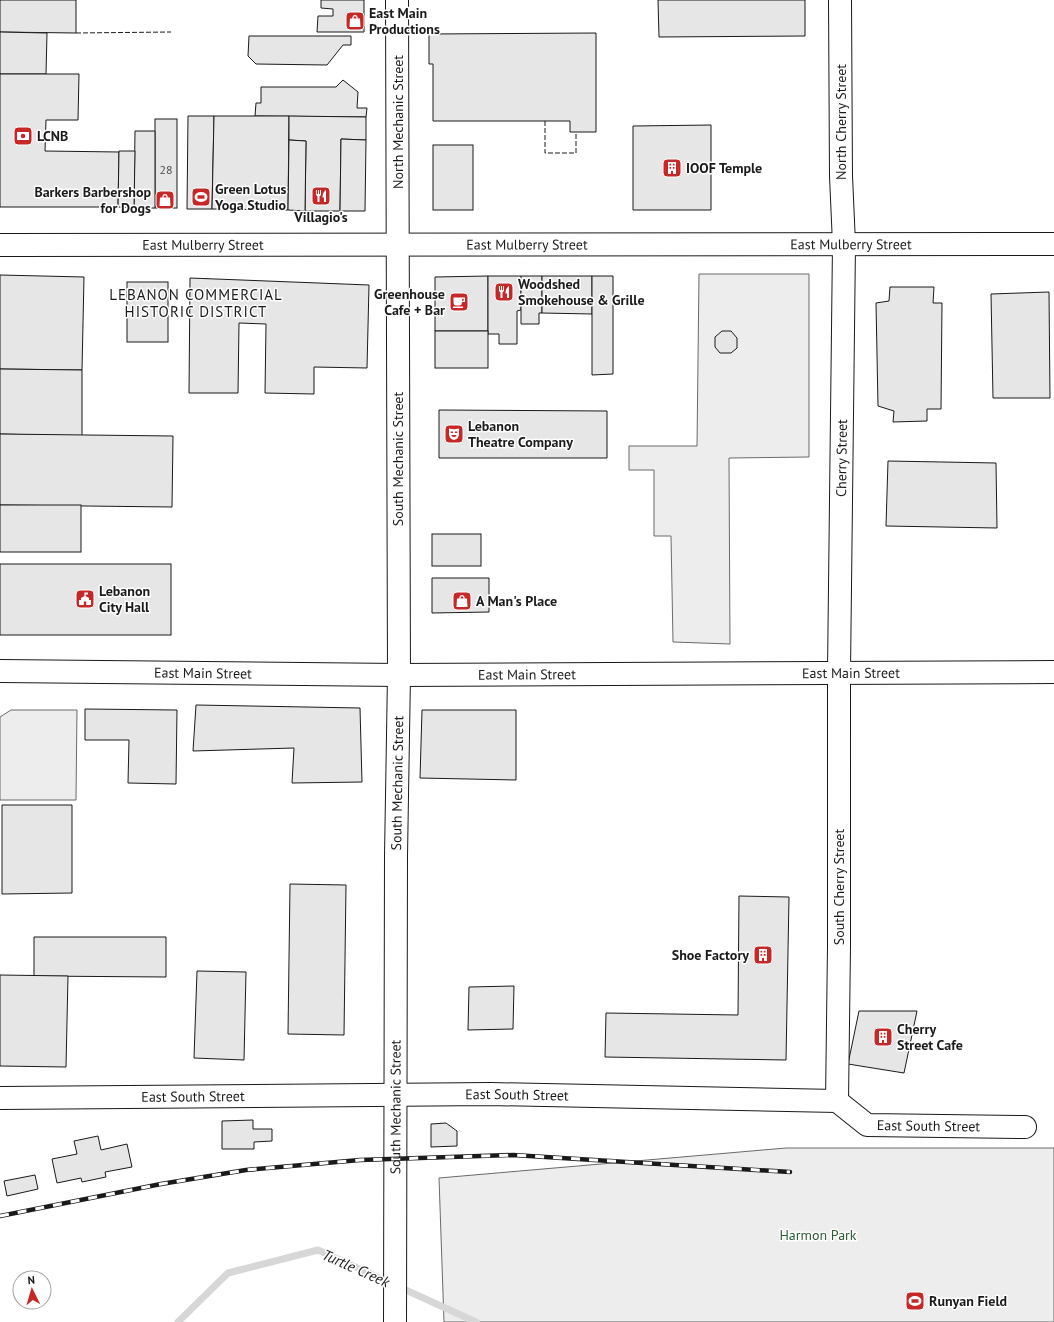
<svg xmlns="http://www.w3.org/2000/svg" width="1054" height="1322" viewBox="0 0 1054 1322" font-family="'PT Sans',sans-serif">
	<style>
		.green { fill: #ededed; stroke: #6a6a6a }
		.lines { fill: none; stroke-linecap: round; stroke-linejoin: round }
		.stream { stroke: #d7d7d7; stroke-width: 7 }
		.building { fill: #e6e6e6; stroke: #1a1a1a }
		.minor-casing { stroke: #1a1a1a; stroke-width: 24 }
		.major-casing { stroke: #1a1a1a; stroke-width: 24 }
		.minor { stroke: #fff; stroke-width: 22 }
		.major { stroke: #fff; stroke-width: 22 }
		.rail-casing { stroke: #1a1a1a; stroke-width: 4.5 }
		.rail { stroke: #fff; stroke-width: 3; stroke-dasharray: 9; stroke-linecap: butt }
		.fence { stroke: #1a1a1a; stroke-width: 1; stroke-dasharray: 5 2; stroke-linecap: butt }
		.labels { text-anchor: middle; dominant-baseline: central; stroke-width: 3; stroke-linejoin: round; paint-order: stroke }
		.number-label { font-size: 12px; fill: #4d4d4d }
		.poi-label { font-size: 14px; font-weight: bold; fill: #1a1a1a; stroke: #fff; text-anchor: start }
		.street-label { font-size: 14px; fill: #1a1a1a; stroke: #fff }
		.park-label { font-size: 14px; fill: #2b5a34; stroke: #fff }
		.neighbourhood-label { font-size: 15px; letter-spacing: 1px; fill: #1a1a1a; stroke: #fff }
		.water-label { font-size: 15px; font-style: italic; fill: #1a1a1a; stroke: #fff }
	</style>
	<rect width="100%" height="100%" fill="#fff"/>
	<g class="green">
		<path d="M699 274H809V457L729 458 730 644 673 642 671 536H654V470H629V446H697Z"/>
		<path d="M11 710H77L76 800H0V717Z"/>
		<path d="M786 1148H1054V1322H444L439 1178Z"/>
	</g>
	<g class="lines">
		<path class="stream" d="M178 1322 228 1273 318 1250 476 1322"/>
	</g>
	<g class="building">
		<path d="M0 0H76V33L0 32Z"/>
		<path d="M321 0H364V32H317L318 16H333V9L321 8Z"/>
		<path d="M658 0H805V36L659 37Z"/>
		<path d="M0 32 47 33 46 74H0Z"/>
		<path d="M596 33V132H570V121H433V64H429V34Z"/>
		<path d="M249 36H351V45H343L327 65 256 64 248 56Z"/>
		<path d="M0 74H79L78 120H46L45 151 119 152 118 207H0Z"/>
		<path d="M343 80 358 92 357 108H367L366 117 255 116 256 103H261V87H336Z"/>
		<path d="M188 116H214L212 209H187Z"/>
		<path d="M214 116H289L288 210 212 209Z"/>
		<path d="M289 116 366 117V140L341 139 340 211H305L306 141 289 140Z"/>
		<rect x="155" y="119" width="22" height="89"/>
		<path d="M711 125V210H633V126Z"/>
		<path d="M135 131H155V208H134Z"/>
		<path d="M341 139 366 140 365 211H340Z"/>
		<path d="M289 140 306 141 305 211 288 210Z"/>
		<rect x="433" y="145" width="40" height="65"/>
		<path d="M119 151H135L134 208 118 207Z"/>
		<path d="M0 275 84 277 82 370 0 369Z"/>
		<path d="M488 276V331H435V277Z"/>
		<path d="M488 276H521V310L517 311V344H499V334H488Z"/>
		<path d="M521 276H542V313H539V324H521Z"/>
		<path d="M542 276H592V314L542 313Z"/>
		<path d="M592 276H613V374L592 375Z"/>
		<path d="M190 278 369 285 367 368 314 367V394L265 393 266 324 239 323 238 393H189Z"/>
		<rect x="127" y="282" width="41" height="60"/>
		<path d="M890 287H934L933 303H942L941 409H927V421L893 422 894 411 878 406 876 303 889 301Z"/>
		<path d="M1049 292 1050 398H993L991 294Z"/>
		<rect x="435" y="331" width="53" height="37"/>
		<path d="M722 331H731L737 338V348L731 353H720L715 347V337Z"/>
		<path d="M0 369 82 370V436L0 434Z"/>
		<path d="M439 410 607 411V458H439Z"/>
		<path d="M0 434 173 436 172 507 0 505Z"/>
		<path d="M888 461 996 463 997 528 886 526Z"/>
		<rect x="0" y="505" width="81" height="47"/>
		<rect x="432" y="534" width="49" height="32"/>
		<rect x="0" y="564" width="171" height="71"/>
		<path d="M432 578H489V612L432 613Z"/>
		<path d="M196 705 360 708 362 782 292 783 294 748 193 751Z"/>
		<path d="M85 709 177 710 176 784 128 783 129 740H85Z"/>
		<path d="M422 710H516V780L420 778Z"/>
		<path d="M2 805H72V893L2 894Z"/>
		<path d="M290 884 346 885 344 1035 288 1034Z"/>
		<path d="M739 896 789 897 786 1060 605 1057 606 1013 738 1015Z"/>
		<path d="M34 937H166V977L34 976Z"/>
		<path d="M197 971 246 972 244 1060 194 1058Z"/>
		<path d="M0 975 68 976 66 1067 0 1066Z"/>
		<path d="M514 986 513 1029 468 1030 469 987Z"/>
		<path d="M859 1011H917L904 1073 848 1064Z"/>
		<path d="M253 1120V1129H272V1141L254 1142V1149H222V1121Z"/>
		<path d="M446 1123 457 1131V1146L431 1147V1124Z"/>
		<path d="M98 1136 101 1150 127 1144 132 1167 105 1172 106 1177 82 1182 81 1178 57 1183 52 1159 77 1154 74 1141Z"/>
		<path d="M35 1175 38 1189 7 1196 4 1181Z"/>
	</g>
	<g class="lines">
		<defs>
			<g id="minor">
				<path id="s1" d="M0 245 1054 244"/>
				<path id="s2" d="M0 1098 491 1094 837 1101 867 1125 1025 1127"/>
				<path id="s3" d="M837 1101 839 946V672L844 244 841 176 840 0"/>
				<path id="s4" d="M395 1322 396 856 399 675 397 0"/>
			</g>
			<g id="major">
				<path id="s5" d="M0 671 399 675 1054 672"/>
			</g>
		</defs>
		<use href="#minor" class="minor-casing"/>
		<use href="#major" class="major-casing"/>
		<use href="#minor" class="minor"/>
		<use href="#major" class="major"/>
		<defs>
			<path id="rail" d="M0 1216 161 1184 246 1170 360 1160 513 1155 790 1172"/>
		</defs>
		<use href="#rail" class="rail-casing"/>
		<use href="#rail" class="rail"/>
		<g class="fence">
			<path d="M76 33 171 32"/>
			<path d="M545 121V153H576V132"/>
		</g>
	</g>
	<defs>
		<symbol id="shop-square" viewBox="-11 -11 22 22"><rect x="-9" y="-9" width="18" height="18" rx="4" fill="#c62828" stroke="#fff"/><path d="M-5-2.5h2.3a2.7 3.5 0 0 1 5.4 0H5L5.5 6h-11ZM-1.5-2.5h3a1.5 2.3 0 0 0-3 0Z" fill="#fff"/></symbol>
		<symbol id="bank-square" viewBox="-11 -11 22 22"><rect x="-9" y="-9" width="18" height="18" rx="4" fill="#c62828" stroke="#fff"/><path d="M-6-4H6V4H-6ZM0-2.3a2.3 2.3 0 1 0 0 4.6a2.3 2.3 0 1 0 0-4.6Z" fill="#fff"/></symbol>
		<symbol id="building-square" viewBox="-11 -11 22 22"><rect x="-9" y="-9" width="18" height="18" rx="4" fill="#c62828" stroke="#fff"/><path d="M-4-6H4V6H1V3H-1V6H-4ZM-2.5-4.3h1.7v1.8h-1.7ZM.8-4.3h1.7v1.8H.8ZM-2.5-1h1.7V.8h-1.7ZM.8-1h1.7V.8H.8Z" fill="#fff"/></symbol>
		<symbol id="restaurant-square" viewBox="-11 -11 22 22"><rect x="-9" y="-9" width="18" height="18" rx="4" fill="#c62828" stroke="#fff"/><path d="M-5-6h1v4h1v-4h1v4h1v-4h1v5L-1.5 .5V6h-2V.5L-5-1ZM5-6V6H3V1.5H1.5Q1.5-4 5-6Z" fill="#fff"/></symbol>
		<symbol id="stadium-square" viewBox="-11 -11 22 22"><rect x="-9" y="-9" width="18" height="18" rx="4" fill="#c62828" stroke="#fff"/><path d="M0-5a6.5 5 0 1 0 0 10a6.5 5 0 1 0 0-10ZM-3.5-1.8h7v3.6h-7Z" fill="#fff"/></symbol>
		<symbol id="cafe-square" viewBox="-11 -11 22 22"><rect x="-9" y="-9" width="18" height="18" rx="4" fill="#c62828" stroke="#fff"/><path d="M-5.5-4.5H6V0H3Q3 3.5 0 3.5H-2.5Q-5.5 3.5-5.5 0ZM3-3.2v2h1.7v-2ZM-6 4.5H4V6H-6Z" fill="#fff"/></symbol>
		<symbol id="theatre-square" viewBox="-11 -11 22 22"><rect x="-9" y="-9" width="18" height="18" rx="4" fill="#c62828" stroke="#fff"/><path d="M-5-5.5Q0-4 5-5.5V0Q5 5 0 6Q-5 5-5 0ZM-3.3-2.5H-1v1.5H-3.3ZM1-2.5H3.3v1.5H1ZM-2.8 1Q0 5.5 2.8 1Z" fill="#fff"/></symbol>
		<symbol id="civic-square" viewBox="-11 -11 22 22"><rect x="-9" y="-9" width="18" height="18" rx="4" fill="#c62828" stroke="#fff"/><path d="M-.6-6.5H3V-4.5H.6V-3L4-1V1h2V6H-6V1h2V-1L-.6-3ZM-1.2 2.5V6h2.4V2.5Z" fill="#fff"/></symbol>
	</defs>
	<g fill-rule="evenodd">
		<use href="#shop-square" x="344" y="10" width="22" height="22"/>
		<use href="#bank-square" x="12" y="125" width="22" height="22"/>
		<use href="#building-square" x="661" y="157" width="22" height="22"/>
		<use href="#restaurant-square" x="310" y="185" width="22" height="22"/>
		<use href="#stadium-square" x="190" y="186" width="22" height="22"/>
		<use href="#shop-square" x="154" y="189" width="22" height="22"/>
		<use href="#restaurant-square" x="493" y="281" width="22" height="22"/>
		<use href="#cafe-square" x="448" y="291" width="22" height="22"/>
		<use href="#theatre-square" x="443" y="423" width="22" height="22"/>
		<use href="#civic-square" x="74" y="588" width="22" height="22"/>
		<use href="#shop-square" x="451" y="590" width="22" height="22"/>
		<use href="#building-square" x="752" y="944" width="22" height="22"/>
		<use href="#building-square" x="872" y="1026" width="22" height="22"/>
		<use href="#stadium-square" x="904" y="1290" width="22" height="22"/>
	</g>
	<g class="labels">
		<g class="number-label">
			<text x="166" y="169">28</text>
		</g>
		<g class="poi-label">
			<text x="369" y="13">East Main<tspan x="369" dy="16">Productions</tspan></text>
			<text x="37" y="136">LCNB</text>
			<text x="686" y="168">IOOF Temple</text>
			<text x="215" y="189">Green Lotus<tspan x="215" dy="16">Yoga Studio</tspan></text>
			<text x="151" y="192" text-anchor="end">Barkers Barbershop<tspan x="151" dy="16">for Dogs</tspan></text>
			<text x="321" y="217" text-anchor="middle">Villagio's</text>
			<text x="518" y="284">Woodshed<tspan x="518" dy="16">Smokehouse &amp; Grille</tspan></text>
			<text x="445" y="294" text-anchor="end">Greenhouse<tspan x="445" dy="16">Cafe + Bar</tspan></text>
			<text x="468" y="426">Lebanon<tspan x="468" dy="16">Theatre Company</tspan></text>
			<text x="99" y="591">Lebanon<tspan x="99" dy="16">City Hall</tspan></text>
			<text x="476" y="601">A Man's Place</text>
			<text x="749" y="955" text-anchor="end">Shoe Factory</text>
			<text x="897" y="1029">Cherry<tspan x="897" dy="16">Street Cafe</tspan></text>
			<text x="929" y="1301">Runyan Field</text>
		</g>
		<g class="street-label">
			<text transform="translate(398 122) rotate(-90)">North Mechanic Street</text>
			<text transform="translate(841 122) rotate(-90)">North Cherry Street</text>
			<text stroke="none"><textPath href="#s1" startOffset="203">East Mulberry Street</textPath></text>
			<text stroke="none"><textPath href="#s1" startOffset="527">East Mulberry Street</textPath></text>
			<text stroke="none"><textPath href="#s1" startOffset="851">East Mulberry Street</textPath></text>
			<text stroke="none"><textPath href="#s3" startOffset="643">Cherry Street</textPath></text>
			<text transform="translate(398 459) rotate(-90)">South Mechanic Street</text>
			<text stroke="none"><textPath href="#s5" startOffset="851">East Main Street</textPath></text>
			<text stroke="none"><textPath href="#s5" startOffset="203">East Main Street</textPath></text>
			<text stroke="none"><textPath href="#s5" startOffset="527">East Main Street</textPath></text>
			<text stroke="none"><textPath href="#s4" startOffset="539">South Mechanic Street</textPath></text>
			<text transform="translate(839 887) rotate(-90)">South Cherry Street</text>
			<text stroke="none"><textPath href="#s2" startOffset="517">East South Street</textPath></text>
			<text stroke="none"><textPath href="#s2" startOffset="193">East South Street</textPath></text>
			<text stroke="none"><textPath href="#s4" startOffset="215">South Mechanic Street</textPath></text>
			<text stroke="none"><textPath href="#s2" startOffset="937">East South Street</textPath></text>
		</g>
		<g class="park-label">
			<text x="818" y="1235">Harmon Park</text>
		</g>
		<g class="neighbourhood-label">
			<text x="196" y="294">LEBANON COMMERCIAL<tspan x="196" dy="17">HISTORIC DISTRICT</tspan></text>
		</g>
		<g class="water-label">
			<text transform="translate(356 1268) rotate(24)">Turtle Creek</text>
		</g>
	</g>
	<g transform="translate(32 1290) rotate(355)"><circle r="19" fill="#ffffff" stroke="#a3a3a3"/>
	<path d="M0-3L7 15L0 10L-7 15Z" fill="#c62828"/>
	<text y="-6" font-size="11" font-weight="bold" text-anchor="middle" fill="#1a1a1a">N</text>
	</g>
</svg>
